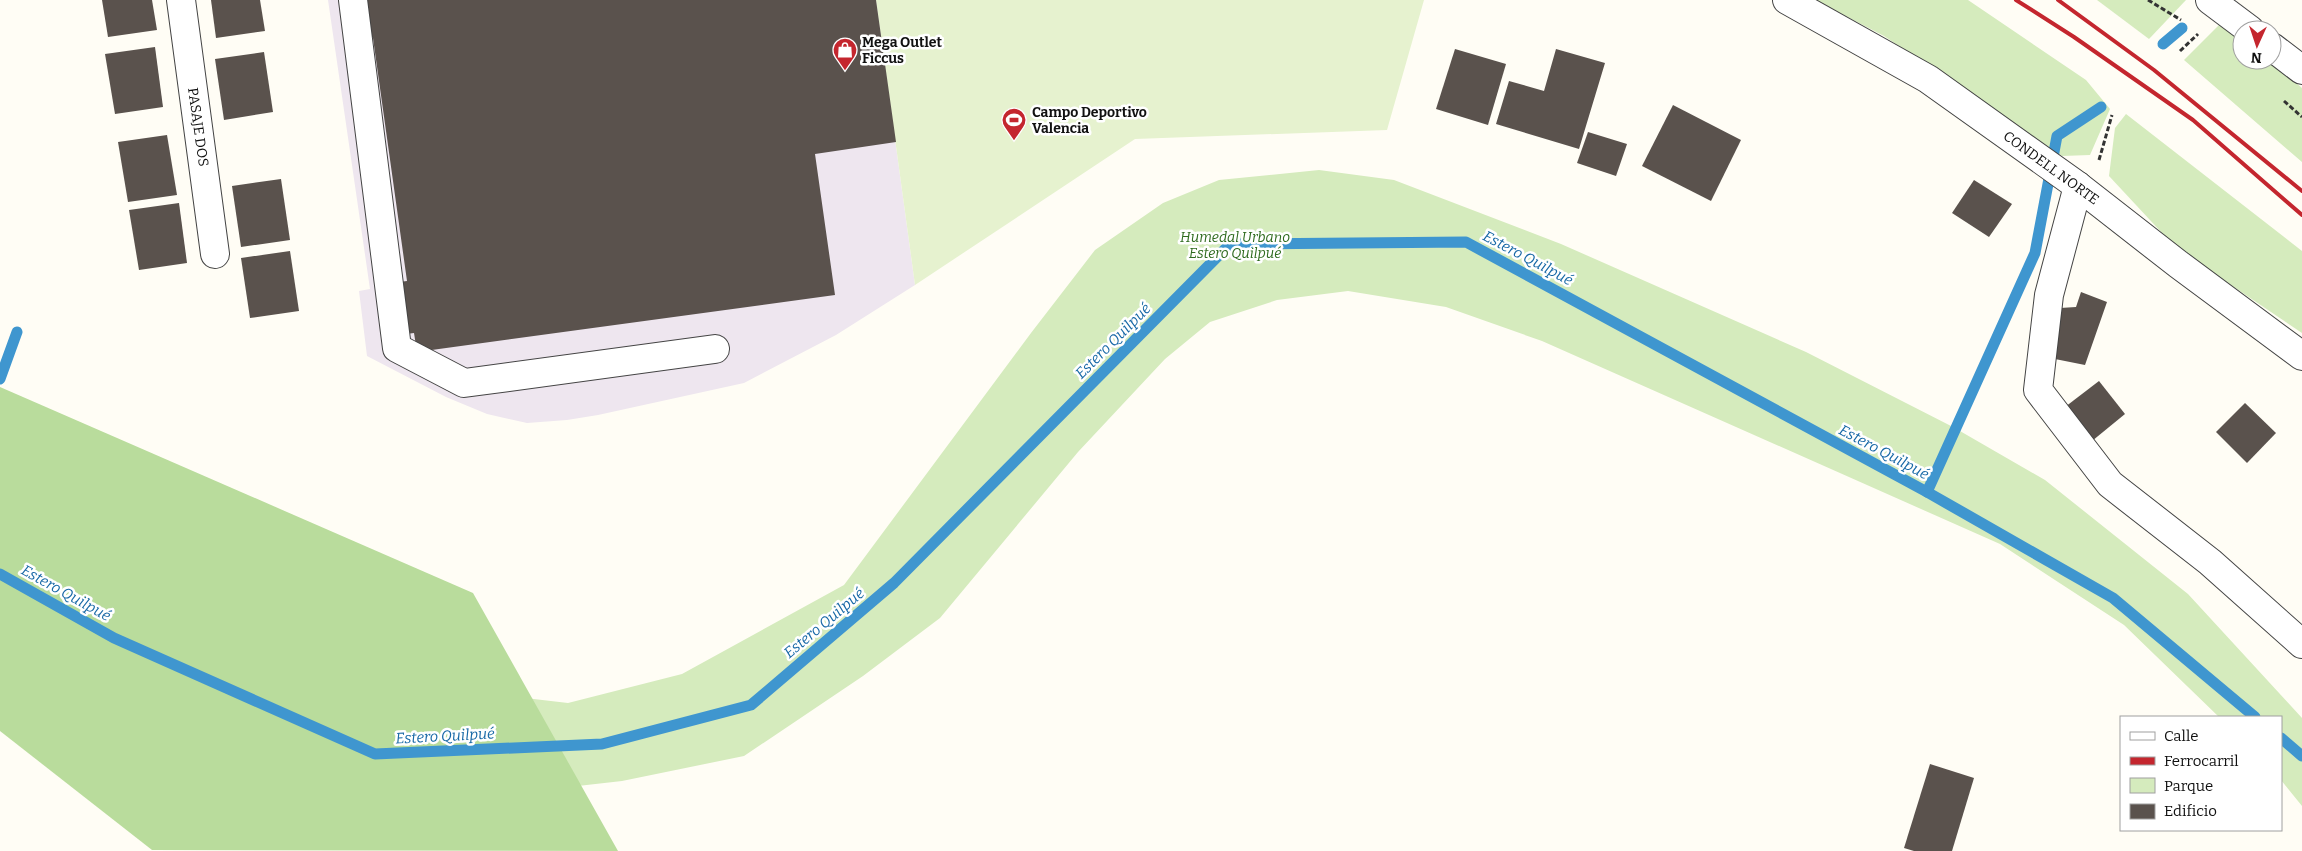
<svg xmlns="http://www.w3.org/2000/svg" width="2302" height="851" viewBox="0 0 2302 851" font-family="Bitter,serif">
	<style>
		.industrial { fill: #eee6ef }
		.green { fill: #d5ebbd }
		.forest { fill: #b9dc9c }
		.pitch { fill: #e6f2cf }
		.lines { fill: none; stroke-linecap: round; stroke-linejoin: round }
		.stream { stroke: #3f96cf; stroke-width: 11 }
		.building { fill: #5a524d }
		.minor-casing { stroke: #444; stroke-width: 30 }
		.path { stroke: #333; stroke-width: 3; stroke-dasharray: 5 2.5; stroke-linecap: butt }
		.minor { stroke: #fff; stroke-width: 28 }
		.rail { stroke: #c4262e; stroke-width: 4 }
		.labels { text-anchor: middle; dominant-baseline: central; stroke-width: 5; stroke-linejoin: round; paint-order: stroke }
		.poi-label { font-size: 14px; font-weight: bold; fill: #111; stroke: #fff; text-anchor: start }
		.street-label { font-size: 14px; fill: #111; stroke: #fff }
		.park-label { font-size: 14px; font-style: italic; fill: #2f6b1f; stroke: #fff }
		.water-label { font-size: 15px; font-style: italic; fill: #1768a6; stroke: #fff }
	</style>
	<rect width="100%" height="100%" fill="#fffdf5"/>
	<path class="industrial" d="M328 0H876L915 285 836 335 744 383 598 415 567 420 527 423 487 414 446 397 367 356 359 291 370 289Z"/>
	<g class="green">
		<path d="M1815 0H1968L2086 80 2110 109 2090 155 2062 156 1884 36Z"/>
		<path d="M2097 0H2186L2149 39Z"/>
		<path d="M2223 21 2242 37V60H2269L2302 88V162L2184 60Z"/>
		<path d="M2126 114 2302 251V333L2176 248 2109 176 2115 128Z"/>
		<path d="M1319 170 1394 180 1561 244 1806 352 1953 427 2045 480 2188 594 2302 718V806L2281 780V717H2219L2124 625 2000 544 1542 341 1446 307 1348 291 1277 300 1210 322 1165 359 1078 452 940 618 863 676 744 756 622 781 516 793 0 502 389 682 568 703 682 674 844 585 1031 333 1095 250 1163 203 1219 180Z"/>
	</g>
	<path class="forest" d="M0 387 473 593 618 851 152 850 0 731Z"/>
	<path class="pitch" d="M876 0H1424L1387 130 1135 139 915 285Z"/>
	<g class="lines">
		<g class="stream">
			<path d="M2163 44 2182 28"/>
			<path d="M0 379 17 332"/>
			<path d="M1927 492 2035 253 2057 136 2101 107"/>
			<path d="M0 574 114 638 375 754 602 744 751 705 894 583 1230 244 1466 242 1927 492 2113 598 2255 717"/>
			<path d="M2281 738 2302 756"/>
		</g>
	</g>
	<g class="building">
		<path d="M102 0H152L157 30 108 37Z"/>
		<path d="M211 0H260L265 31 216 38Z"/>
		<path d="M358 0H876L896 142 815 154 835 295 417 352 414 333 390 336 383 284 407 281 373 38 360 25Z"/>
		<path d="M155 47 163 107 115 114 105 54Z"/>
		<path d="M1455 49 1506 64 1488 125 1436 109Z"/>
		<path d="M1556 49 1605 63 1579 149 1496 124 1509 81 1544 91Z"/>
		<path d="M264 52 273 112 224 120 215 59Z"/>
		<path d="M1673 105 1741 140 1711 201 1642 166Z"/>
		<path d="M1588 132 1627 144 1616 176 1577 163Z"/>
		<path d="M167 135 177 195 128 202 118 142Z"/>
		<path d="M281 179 290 240 241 247 232 186Z"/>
		<path d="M1974 180 2012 204 1989 237 1952 213Z"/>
		<path d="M179 203 187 263 139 270 129 210Z"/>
		<path d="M290 251 299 311 250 318 241 258Z"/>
		<path d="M2081 292 2107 302 2085 365 2050 358 2060 308 2076 307Z"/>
		<path d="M2099 381 2125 414 2092 441 2065 407Z"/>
		<path d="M2245 403 2276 433 2247 463 2216 432Z"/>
		<path d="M1930 764 1974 778 1952 851H1914L1904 848Z"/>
	</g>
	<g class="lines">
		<defs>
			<g id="minor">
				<path d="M181 0 215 254"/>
				<path d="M353 0 397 348 464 383 715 349"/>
				<path d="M1787 0 1928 79 2078 186 2178 264 2302 356"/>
				<path d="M2210 0 2250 30"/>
				<path d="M2272 47 2302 70"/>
				<path d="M2078 186 2049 295 2038 390 2110 484 2210 562 2302 644"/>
			</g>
		</defs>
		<use href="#minor" class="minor-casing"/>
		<g class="path">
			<path d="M2148 0 2181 20"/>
			<path d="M2180 51 2198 34"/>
			<path d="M2284 101 2302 117"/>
			<path d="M2099 160 2112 115"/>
		</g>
		<use href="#minor" class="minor"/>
		<g class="rail">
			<path d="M2016 0 2074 37 2193 120 2302 215"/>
			<path d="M2058 0 2154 70 2302 191"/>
		</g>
	</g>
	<defs>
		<symbol id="shop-pin" viewBox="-11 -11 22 30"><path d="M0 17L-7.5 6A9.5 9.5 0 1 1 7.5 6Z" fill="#c4262e" stroke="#fff"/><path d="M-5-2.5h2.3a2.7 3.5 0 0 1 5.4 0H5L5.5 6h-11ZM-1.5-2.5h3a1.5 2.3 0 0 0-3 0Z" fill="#fff"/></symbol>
		<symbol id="stadium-pin" viewBox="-11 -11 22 30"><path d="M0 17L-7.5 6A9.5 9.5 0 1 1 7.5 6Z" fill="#c4262e" stroke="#fff"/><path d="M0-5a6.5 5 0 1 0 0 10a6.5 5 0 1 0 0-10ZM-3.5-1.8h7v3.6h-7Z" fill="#fff"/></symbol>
	</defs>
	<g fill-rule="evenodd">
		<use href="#shop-pin" x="831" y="36" width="28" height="38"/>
		<use href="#stadium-pin" x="1000" y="106" width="28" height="38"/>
	</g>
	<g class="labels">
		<g class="poi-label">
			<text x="862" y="42">Mega Outlet<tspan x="862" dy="16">Ficcus</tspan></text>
			<text x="1032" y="112">Campo Deportivo<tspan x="1032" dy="16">Valencia</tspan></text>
		</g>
		<g class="street-label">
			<text transform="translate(198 127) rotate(82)">PASAJE DOS</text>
			<text transform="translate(2051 168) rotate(36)">CONDELL NORTE</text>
		</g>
		<g class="park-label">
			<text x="1235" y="237">Humedal Urbano<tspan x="1235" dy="16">Estero Quilpué</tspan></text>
		</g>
		<g class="water-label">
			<text transform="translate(1528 258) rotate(28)">Estero Quilpué</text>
			<text transform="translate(1113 341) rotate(-45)">Estero Quilpué</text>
			<text transform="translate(1884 452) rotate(28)">Estero Quilpué</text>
			<text transform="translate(66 593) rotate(29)">Estero Quilpué</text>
			<text transform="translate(824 623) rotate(-40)">Estero Quilpué</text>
			<text transform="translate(445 736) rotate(-3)">Estero Quilpué</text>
		</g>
	</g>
	<rect x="2120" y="716" width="162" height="115" fill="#ffffff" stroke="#a0a0a0"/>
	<rect x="2130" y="732" width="25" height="8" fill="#ffffff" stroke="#a0a0a0"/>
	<text x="2164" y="741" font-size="15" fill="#111111">Calle</text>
	<rect x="2130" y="757" width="25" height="8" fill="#c4262e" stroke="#a0a0a0"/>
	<text x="2164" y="766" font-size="15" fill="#111111">Ferrocarril</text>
	<rect x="2130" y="778" width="25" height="15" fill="#d5ebbd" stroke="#a0a0a0"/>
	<text x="2164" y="791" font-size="15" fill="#111111">Parque</text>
	<rect x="2130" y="804" width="25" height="15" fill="#5a524d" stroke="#a0a0a0"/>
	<text x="2164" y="816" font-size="15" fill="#111111">Edificio</text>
	<g transform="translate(2257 45) rotate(183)"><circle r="24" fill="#ffffff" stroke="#a0a0a0"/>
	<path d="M0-4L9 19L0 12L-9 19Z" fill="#c4262e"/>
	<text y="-8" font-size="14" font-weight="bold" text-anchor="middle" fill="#111111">N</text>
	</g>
</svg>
